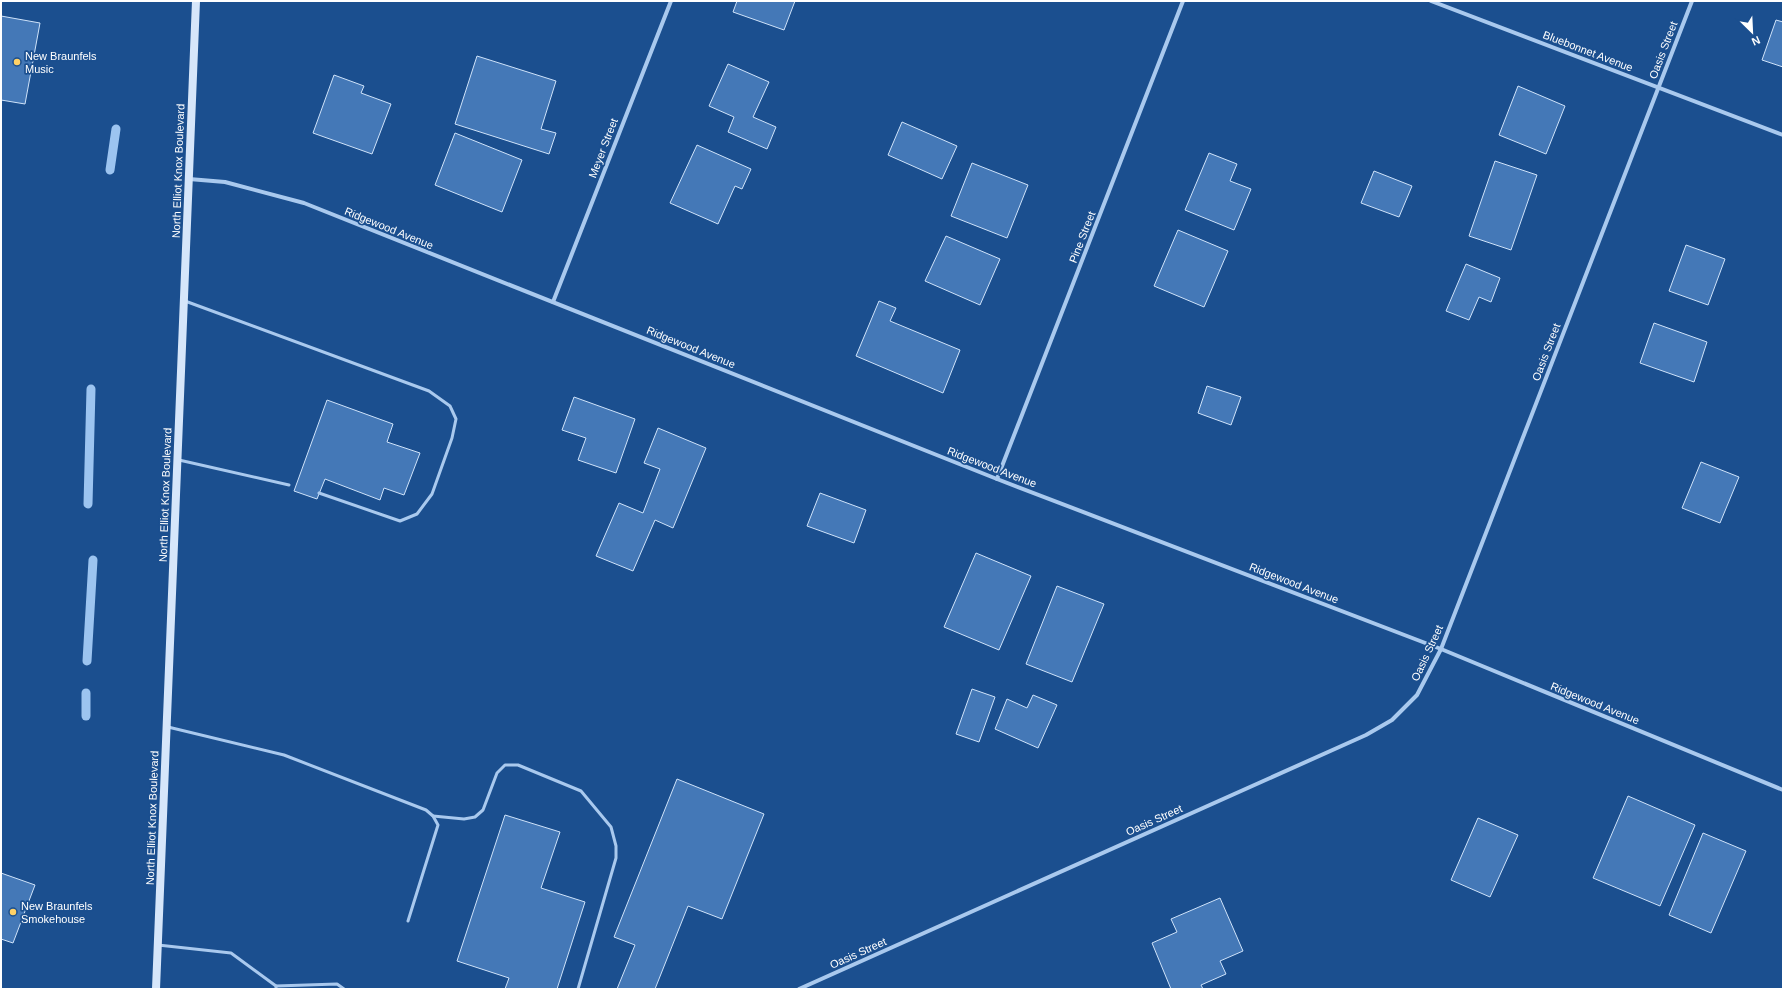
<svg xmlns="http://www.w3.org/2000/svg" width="1784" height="990" viewBox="0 0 1784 990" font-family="Helvetica,sans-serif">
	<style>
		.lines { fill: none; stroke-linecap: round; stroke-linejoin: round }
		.stream { stroke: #9cc4f0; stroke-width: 9 }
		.building { fill: #4478b7; stroke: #cfe3fa }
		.service { stroke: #a9c9ee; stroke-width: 3 }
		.minor { stroke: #a9c9ee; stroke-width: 4 }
		.secondary { stroke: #d6e6fa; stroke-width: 8 }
		.poi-dot { fill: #ffd166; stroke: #1b4f8f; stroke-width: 1.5 }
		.labels { text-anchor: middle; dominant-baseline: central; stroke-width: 3.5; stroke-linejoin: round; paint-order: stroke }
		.street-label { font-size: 11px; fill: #fff; stroke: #1b4f8f }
		.poi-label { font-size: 11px; fill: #fff; stroke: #1b4f8f; text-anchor: start }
	</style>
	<rect width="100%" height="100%" fill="#1b4f8f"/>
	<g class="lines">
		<g class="stream">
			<path d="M110 170 116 129"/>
			<path d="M88 504 91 389"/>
			<path d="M87 661 93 560"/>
			<path d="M86 716V693"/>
		</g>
	</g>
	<g class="building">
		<path d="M737 1H795L784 30 733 12Z"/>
		<path d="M1 16 40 23 25 104 1 100Z"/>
		<path d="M1776 20 1783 22V67L1762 60Z"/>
		<path d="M477 56 556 81 541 129 556 133 549 154 455 124Z"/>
		<path d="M728 64 769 82 753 117 776 127 767 149 728 132 734 117 709 106Z"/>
		<path d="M334 75 364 86 361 93 391 104 372 154 313 133Z"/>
		<path d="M1518 86 1565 106 1546 154 1499 135Z"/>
		<path d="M902 122 957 146 942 179 888 155Z"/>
		<path d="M455 133 522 160 502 212 435 185Z"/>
		<path d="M697 145 751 169 742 189 735 186 718 224 670 203Z"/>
		<path d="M1209 153 1237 164 1230 181 1251 189 1234 230 1185 210Z"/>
		<path d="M1495 161 1537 175 1511 250 1469 236Z"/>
		<path d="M972 163 1028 185 1007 238 951 216Z"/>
		<path d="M1374 171 1412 186 1399 217 1361 203Z"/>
		<path d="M1178 230 1228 251 1204 307 1154 286Z"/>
		<path d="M946 236 1000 259 980 305 925 281Z"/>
		<path d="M1686 245 1725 259 1708 305 1669 291Z"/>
		<path d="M1466 264 1500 278 1491 302 1479 297 1469 320 1446 311Z"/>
		<path d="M879 301 896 308 890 321 960 350 943 393 856 356Z"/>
		<path d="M1654 323 1707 342 1694 382 1640 363Z"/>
		<path d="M1207 386 1241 397 1231 425 1198 413Z"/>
		<path d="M574 397 635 419 616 473 578 460 586 438 562 430Z"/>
		<path d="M327 400 393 424 387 442 420 453 404 495 384 488 380 500 325 479 317 499 294 491Z"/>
		<path d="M658 428 706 448 673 528 655 520 633 571 596 556 619 503 643 513 660 469 644 463Z"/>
		<path d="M1701 462 1739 477 1720 523 1682 508Z"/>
		<path d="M820 493 866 510 854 543 807 526Z"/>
		<path d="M976 553 1031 576 999 650 944 627Z"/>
		<path d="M1057 586 1104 604 1072 682 1026 664Z"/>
		<path d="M972 689 995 697 979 742 956 734Z"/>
		<path d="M1033 695 1057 705 1038 748 995 729 1007 699 1027 708Z"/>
		<path d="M677 779 764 814 722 919 688 906 655 989H617L635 945 614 937Z"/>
		<path d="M1628 796 1695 825 1660 906 1593 878Z"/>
		<path d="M505 815 560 832 541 888 585 902 557 989H505L509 978 457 961Z"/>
		<path d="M1478 818 1518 835 1490 897 1451 880Z"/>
		<path d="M1703 833 1746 851 1711 933 1669 915Z"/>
		<path d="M1 873 35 885 13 943 1 939Z"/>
		<path d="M1220 898 1243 951 1220 961 1226 974 1201 985 1203 989H1171L1152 943 1177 932 1171 919Z"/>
	</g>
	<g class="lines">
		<g class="service">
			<path d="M185 301 429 391 450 406 456 419 452 438 432 494 417 514 400 521 319 493"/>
			<path d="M179 460 289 485"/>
			<path d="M168 727 284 755 426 810 433 816 438 825 408 921"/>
			<path d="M433 816 464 819 475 817 483 810 497 773 505 765H518L581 791 611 827 616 846V858L578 989"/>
			<path d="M158 945 231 953 276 986V989"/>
			<path d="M276 986 337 984 344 989"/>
		</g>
		<g class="minor">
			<path d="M1431 1 1783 135"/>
			<path d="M189 179 225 182 304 203 997 479 1441 649 1783 790"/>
			<path d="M553 302 671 1"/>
			<path d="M997 479 1183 1"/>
			<path d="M799 989 1366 735 1392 720 1417 695 1441 649 1692 1"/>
		</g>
		<path class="secondary" d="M156 989 196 1"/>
	</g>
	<g class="poi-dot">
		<circle cx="17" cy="62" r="4"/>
		<circle cx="13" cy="912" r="4"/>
	</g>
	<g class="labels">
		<g class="street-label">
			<text transform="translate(1663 50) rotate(-69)">Oasis Street</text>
			<text transform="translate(1588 51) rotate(21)">Bluebonnet Avenue</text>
			<text transform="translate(603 148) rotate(-69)">Meyer Street</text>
			<text transform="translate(178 171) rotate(-88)">North Elliot Knox Boulevard</text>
			<text transform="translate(389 228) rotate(22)">Ridgewood Avenue</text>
			<text transform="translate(1082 237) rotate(-69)">Pine Street</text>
			<text transform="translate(691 347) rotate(22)">Ridgewood Avenue</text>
			<text transform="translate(1546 352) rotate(-69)">Oasis Street</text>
			<text transform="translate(992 467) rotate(21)">Ridgewood Avenue</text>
			<text transform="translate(165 495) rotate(-88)">North Elliot Knox Boulevard</text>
			<text transform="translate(1294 583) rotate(21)">Ridgewood Avenue</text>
			<text transform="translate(1427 653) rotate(-65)">Oasis Street</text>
			<text transform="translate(1595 703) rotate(22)">Ridgewood Avenue</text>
			<text transform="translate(152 818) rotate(-88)">North Elliot Knox Boulevard</text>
			<text transform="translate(1154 820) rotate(-24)">Oasis Street</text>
			<text transform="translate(858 953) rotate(-24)">Oasis Street</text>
		</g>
		<g class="poi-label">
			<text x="25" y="56">New Braunfels<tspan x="25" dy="13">Music</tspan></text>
			<text x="21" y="906">New Braunfels<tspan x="21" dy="13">Smokehouse</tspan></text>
		</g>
	</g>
	<rect width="1784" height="990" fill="none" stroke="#ffffff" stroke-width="4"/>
	<g transform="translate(1752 32) rotate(156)" stroke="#1b4f8f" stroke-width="3" paint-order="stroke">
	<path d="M0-3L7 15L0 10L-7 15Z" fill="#ffffff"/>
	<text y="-6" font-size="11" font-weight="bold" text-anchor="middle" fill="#ffffff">N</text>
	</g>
</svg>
